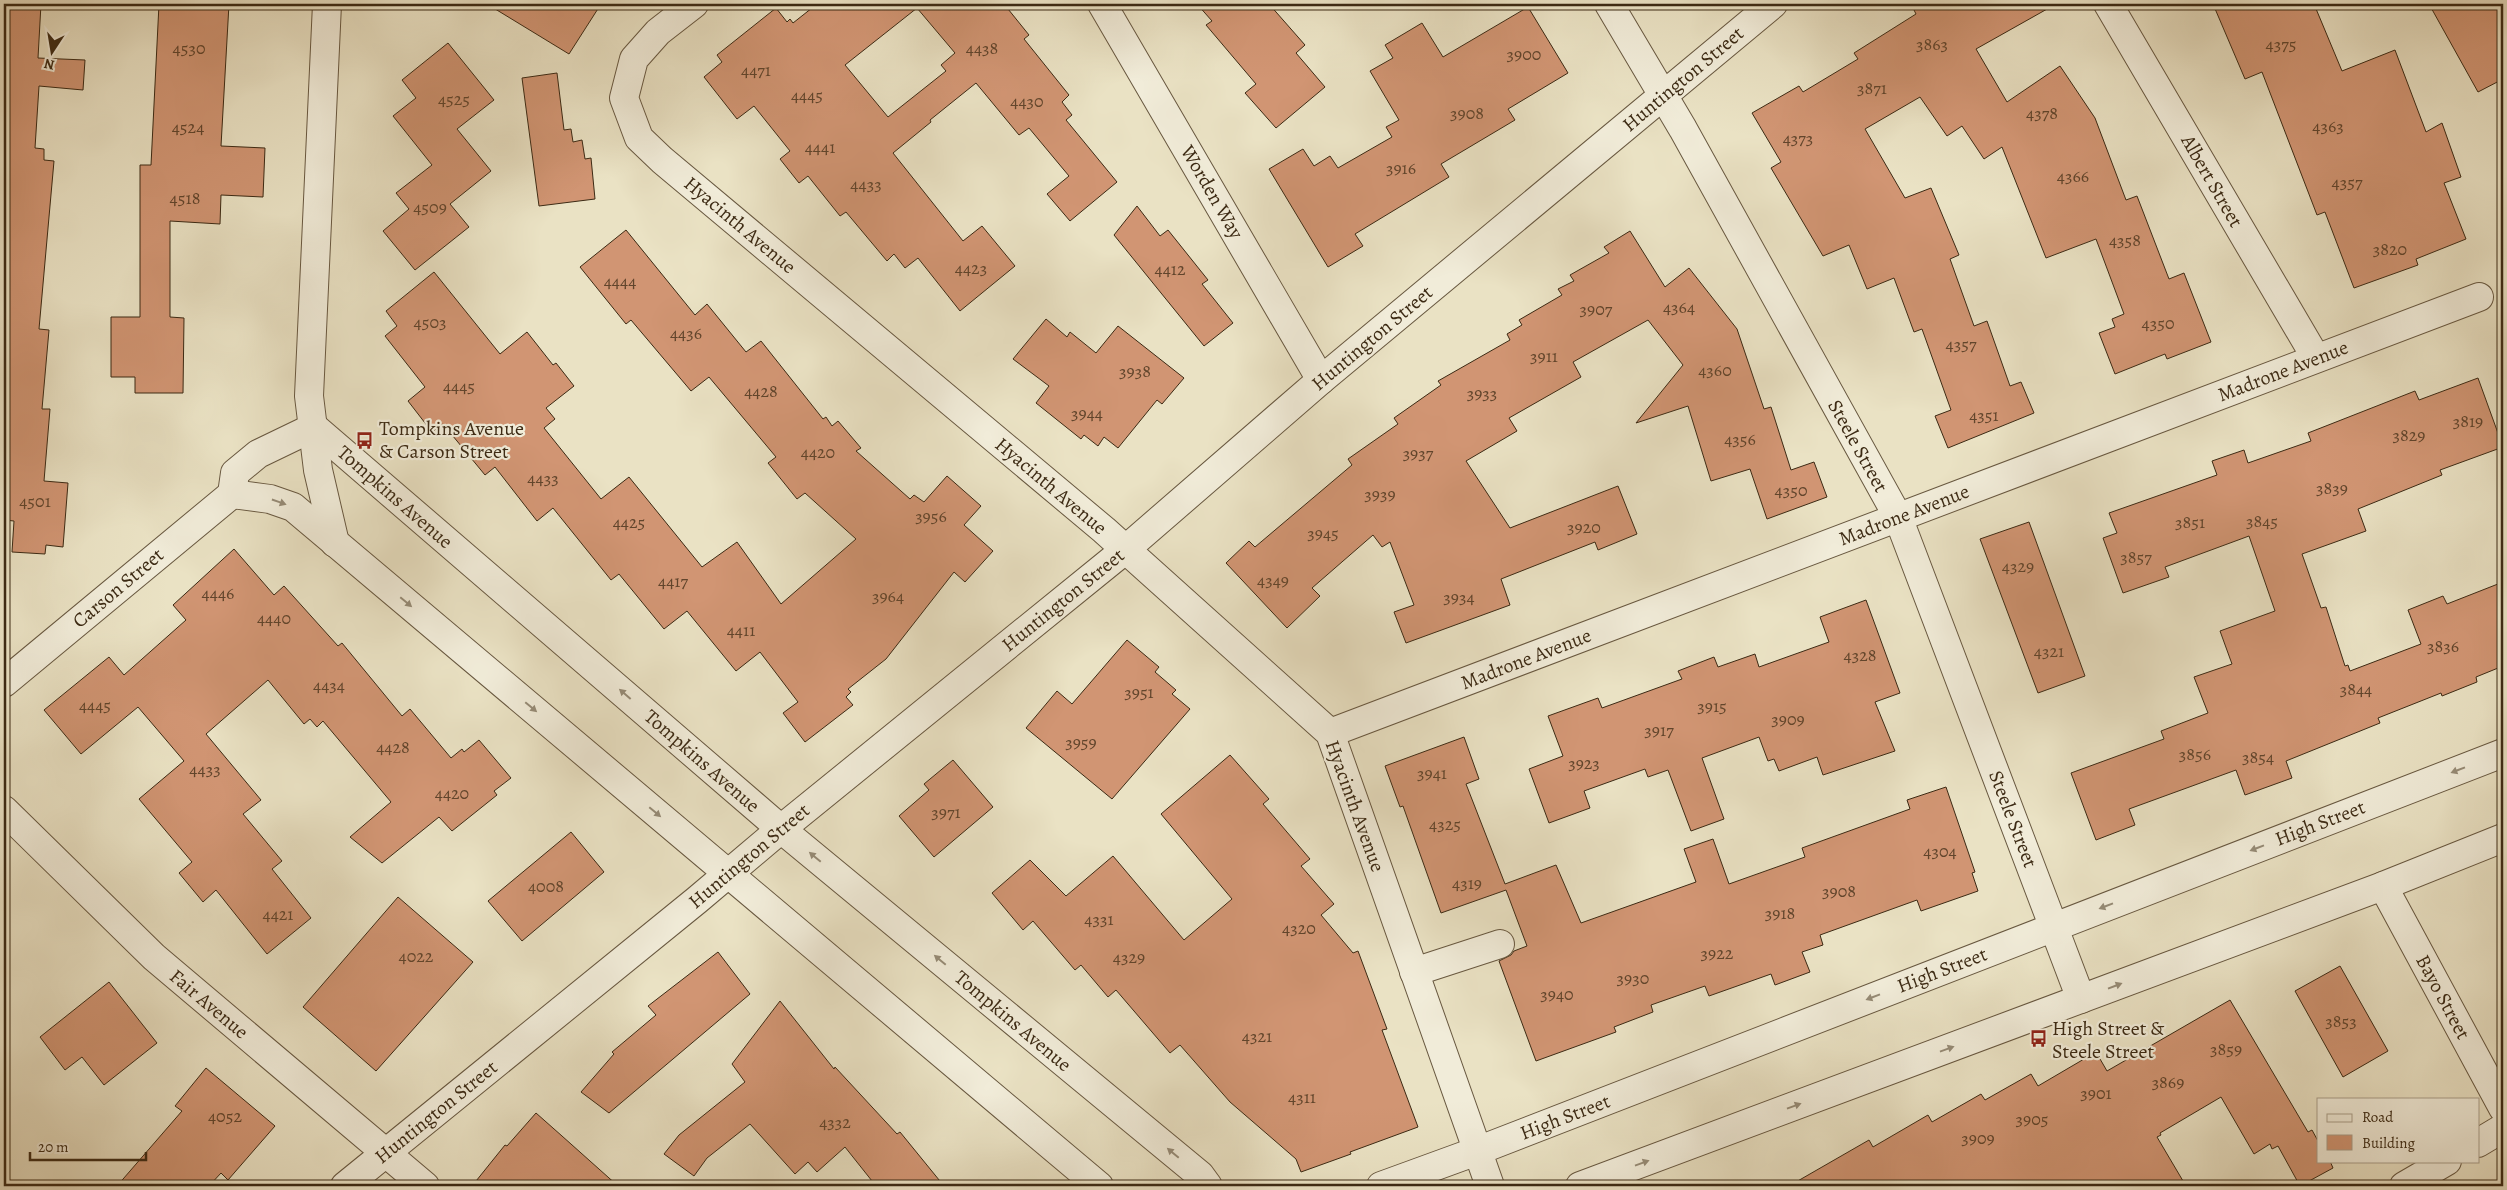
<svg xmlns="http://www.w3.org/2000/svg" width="2507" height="1190" viewBox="0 0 2507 1190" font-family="Alegreya,serif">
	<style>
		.building { fill: #d19573; stroke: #3c2a14; fill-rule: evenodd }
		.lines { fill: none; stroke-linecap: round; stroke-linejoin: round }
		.minor-casing { stroke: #685840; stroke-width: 30 }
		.minor { stroke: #f1ecd9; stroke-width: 28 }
		.oneway { fill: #968b76 }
		.labels { text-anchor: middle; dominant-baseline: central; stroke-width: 4.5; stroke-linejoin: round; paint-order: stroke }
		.number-label { font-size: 18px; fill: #61452c }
		.street-label { font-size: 20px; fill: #3c2a14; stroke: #f1ecd9 }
		.poi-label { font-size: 20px; fill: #3c2a14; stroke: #f1ecd9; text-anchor: start }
	</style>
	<rect width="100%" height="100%" fill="#eae2c4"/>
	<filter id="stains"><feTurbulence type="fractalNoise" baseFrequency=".004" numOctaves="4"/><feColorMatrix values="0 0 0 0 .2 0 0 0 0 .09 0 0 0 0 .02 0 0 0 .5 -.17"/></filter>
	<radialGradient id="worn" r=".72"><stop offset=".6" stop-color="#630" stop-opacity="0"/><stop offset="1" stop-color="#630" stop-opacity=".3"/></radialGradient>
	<g class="building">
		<path d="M4 4H41L38 58 85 60 83 90 39 86 35 148 44 149V160L54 161 39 329 49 330 42 409H50L44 481 68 483 63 547 46 545 45 554 12 552 14 521 4 520Z"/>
		<path d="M159 4H229L221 146 265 148 263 197 221 195 220 224 170 221V317L184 318 183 393H135V377H111V317H140V165H151Z"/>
		<path d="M487 4H601L569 54Z"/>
		<path d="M817 4H1004L1029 35 1024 39 1069 95 1062 102 1072 115 1066 120 1117 182 1070 221 1047 194 1069 176 1029 128 1019 135 976 83 930 120 931 122 893 153 963 241 982 226 1015 266 960 311 918 258 905 268 894 254 887 261 846 212 840 216 808 176 799 183 780 159 790 151 754 106 737 119 704 77 722 62 717 55 776 8 787 22 790 19 793 23ZM917 8 955 53 941 65 946 71 888 117 845 65Z"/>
		<path d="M1197 4H1269L1305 45 1296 53 1325 87 1276 128 1245 93 1256 84 1206 25 1212 21Z"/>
		<path d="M1911 4H2056L1976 49 2007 102 2060 66 2095 118 2126 200 2137 196 2169 279 2184 273 2211 342 2167 359 2165 354 2115 374 2099 333 2115 327 2112 319 2124 314 2096 239 2046 258 2002 147 1984 159 1962 126 1947 136 1920 97 1865 129 1905 198 1931 188 1959 255 1950 259 1974 326 1987 321 2010 386 2021 382 2034 413 1948 448 1935 416 1951 410 1922 329 1914 332 1894 278 1867 289 1849 245 1823 256 1771 168 1781 162 1752 113 1799 86 1803 92 1858 59 1854 53 1916 14Z"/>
		<path d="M2213 4H2314L2342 71 2395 50 2426 132 2442 123 2461 177 2444 183 2466 239 2416 259 2418 265 2354 288 2325 212 2317 215 2262 72 2245 79Z"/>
		<path d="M2429 4H2503V79L2478 92Z"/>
		<path d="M1528 7 1568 73 1508 109 1515 120 1441 164 1449 177 1355 234 1363 246 1328 267 1269 169 1303 149 1314 166 1330 156 1338 168 1392 137 1386 127 1399 120 1370 71 1393 58 1385 45 1422 23 1443 57Z"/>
		<path d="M448 43 494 100 457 129 491 171 450 204 469 227 415 270 383 231 409 209 396 193 432 165 393 116 416 98 402 80Z"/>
		<path d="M557 73 564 130 571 129 573 142 582 140 585 159 591 158 595 199 539 206 522 78Z"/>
		<path d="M1137 206 1160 236 1168 230 1208 280 1202 284 1233 323 1204 346 1114 235Z"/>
		<path d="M626 230 695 315 707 304 746 352 761 341 823 419 826 417 832 426 838 421 861 448 856 451 910 499 914 495 924 502 947 476 981 506 964 525 993 551 965 582 954 572 886 659 848 689 851 692 846 697 853 705 805 742 783 713 798 702 760 652 736 671 687 611 664 629 619 574 611 580 553 508 537 521 495 467 485 475 443 424 432 432 408 401 425 387 385 336 397 326 386 311 434 272 500 354 527 332 553 365 556 363 574 386 546 408 555 419 544 428 601 499 629 477 702 567 737 542 781 604 856 539 805 493 797 499 768 463 776 457 709 377 691 391 631 320 626 324 580 267Z"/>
		<path d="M1630 231 1665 287 1689 268 1737 329 1764 409 1771 407 1791 470 1814 462 1827 497 1767 519 1750 469 1711 481 1688 406 1636 423 1683 365 1648 320 1573 362 1581 377 1509 418 1517 431 1466 461 1510 528 1618 486 1637 534 1598 550 1595 542 1501 579 1510 605 1406 643 1394 612 1414 605 1390 542 1382 547 1373 535 1312 588 1320 596 1287 628 1226 563 1249 541 1255 547 1352 465 1348 459 1398 424 1394 418 1441 385 1438 381 1510 340 1507 334 1522 325 1519 320 1562 295 1558 289 1574 281 1570 275 1609 253 1604 247Z"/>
		<path d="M1046 319 1067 337 1070 332 1096 353 1118 326 1184 378 1162 404 1157 400 1118 448 1104 437 1098 446 1084 435 1081 439 1036 403 1049 386 1013 359Z"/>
		<path d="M2478 378 2503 447 2440 470 2442 475 2358 509 2366 531 2302 554 2321 608 2326 607 2345 666 2348 665 2350 671 2421 644 2408 610 2443 596 2447 604 2503 582V666L2476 677 2477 682 2442 696 2441 693 2378 718 2380 723 2286 761 2292 778 2245 795 2236 770 2129 809 2135 825 2096 840 2071 773 2164 739 2161 731 2208 713 2194 677 2232 664 2220 631 2275 611 2249 536 2165 567 2169 577 2123 593 2103 538 2117 533 2109 513 2217 475 2212 461 2244 450 2248 463 2311 441 2308 433 2415 391 2419 400Z"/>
		<path d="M2029 522 2085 676 2038 693 1980 539Z"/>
		<path d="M234 549 274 595 284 586 338 646 342 643 402 716 410 709 451 758 462 749 464 752 479 740 511 778 494 791 497 795 452 831 439 817 382 863 350 837 391 802 323 721 317 727 310 719 304 724 268 680 206 734 261 800 243 814 282 861 272 869 311 918 267 954 216 890 203 902 179 873 192 862 139 799 184 761 138 707 81 754 44 710 109 657 124 675 186 620 173 605Z"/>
		<path d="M1866 600 1900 693 1875 702 1895 751 1823 775 1817 757 1779 771 1774 759 1768 761 1759 737 1702 758 1724 819 1691 831 1668 770 1648 777 1645 769 1584 791 1590 808 1549 823 1529 769 1563 756 1548 716 1598 698 1602 708 1682 679 1678 671 1714 657 1718 667 1755 654 1759 667 1829 642 1820 617Z"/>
		<path d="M1127 640 1159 667 1155 672 1176 690 1172 694 1190 709 1112 799 1026 728 1057 691 1072 704Z"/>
		<path d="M1464 737 1479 779 1466 784 1505 884 1556 865 1581 923 1696 882 1684 849 1713 839 1729 884 1805 857 1802 848 1910 809 1907 800 1946 787 1975 872 1972 873 1978 891 1921 911 1917 900 1820 935 1823 945 1802 952 1810 972 1775 985 1771 974 1709 996 1705 986 1651 1005 1653 1012 1614 1027 1616 1032 1536 1061 1499 961 1511 955 1514 951 1527 946 1506 890 1441 913 1403 806 1400 807 1385 766Z"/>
		<path d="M1230 755 1269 799 1263 804 1310 859 1301 866 1334 904 1321 915 1353 953 1358 951 1387 1029 1382 1030 1418 1127 1350 1152 1351 1154 1301 1172 1296 1159 1230 1102 1180 1045 1170 1053 1116 990 1108 997 1081 965 1075 970 1033 921 1023 930 992 893 1030 860 1066 896 1113 856 1184 940 1232 899 1161 814Z"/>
		<path d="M953 760 993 807 934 857 899 816 929 790 924 784Z"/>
		<path d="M571 832 604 872 522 941 488 901Z"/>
		<path d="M398 897 473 962 376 1071 303 1007Z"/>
		<path d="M718 952 750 994 609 1113 581 1092 614 1054 612 1052 656 1015 648 1006Z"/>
		<path d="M2340 966 2388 1051 2343 1077 2295 991Z"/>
		<path d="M109 982 157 1043 104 1085 82 1057 65 1070 40 1037Z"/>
		<path d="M2230 1000 2308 1132 2312 1130 2318 1141V1161H2330L2333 1168 2300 1186 2278 1146 2272 1149 2270 1144 2254 1154 2221 1097 2160 1133 2161 1135 2157 1137 2186 1186H1789L1869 1140 1873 1147 1928 1115 1932 1122 1981 1094 1985 1100 2031 1074 2038 1086 2096 1052 2107 1071Z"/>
		<path d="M780 1001 834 1069 835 1067 897 1134 900 1132 944 1186H876L845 1147 817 1172 808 1162 795 1174 750 1124 707 1158 694 1176 664 1154 679 1135 745 1082 732 1064Z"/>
		<path d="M206 1068 275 1126 228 1180 221 1173 209 1186H117L182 1111 175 1106Z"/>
		<path d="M536 1113 562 1136 618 1186H472L505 1145 507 1146Z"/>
	</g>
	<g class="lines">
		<defs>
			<g id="minor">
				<path d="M327 4 309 396 318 470 335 543"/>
				<path d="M694 4 658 32 634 59 624 98 639 138 662 160 1104 530 1330 733 1490 1186"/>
				<path d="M1102 4 1321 380"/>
				<path d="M1609 4 1683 129 1898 517 2081 999"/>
				<path d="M2108 4 2316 358"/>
				<path d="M232 494 235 473 258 454 314 427 781 829 1200 1175 1208 1186"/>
				<path d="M232 494 270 499 293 507 1099 1186"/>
				<path d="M4 683 232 494"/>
				<path d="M1330 733 2479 297"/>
				<path d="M4 810 154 957 425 1186"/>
				<path d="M2383 886 2503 1108"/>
				<path d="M1414 972 1500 944"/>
				<path d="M2478 1143 2503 1128"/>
				<path d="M345 1186 697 900 781 829 1126 549 1321 380 1773 4"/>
				<path d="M1381 1186 1477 1151 2503 753"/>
				<path d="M1580 1186 2383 886 2503 838"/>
				<path d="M2404 1186 2447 1161"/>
			</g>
		</defs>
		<use href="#minor" class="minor-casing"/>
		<use href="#minor" class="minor"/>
	</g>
	<defs><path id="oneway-solid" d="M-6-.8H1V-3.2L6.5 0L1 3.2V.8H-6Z" transform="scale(1.25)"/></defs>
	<g class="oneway">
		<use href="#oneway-solid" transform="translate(279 502) rotate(19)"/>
		<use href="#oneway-solid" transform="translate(406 602) rotate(40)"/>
		<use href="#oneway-solid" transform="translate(625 694) rotate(-139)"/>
		<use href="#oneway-solid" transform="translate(531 707) rotate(40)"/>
		<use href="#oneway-solid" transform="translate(2458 770) rotate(159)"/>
		<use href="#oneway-solid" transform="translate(655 812) rotate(40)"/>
		<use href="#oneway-solid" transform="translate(2257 848) rotate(159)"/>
		<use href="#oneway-solid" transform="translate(815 857) rotate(-140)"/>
		<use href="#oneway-solid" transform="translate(2106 906) rotate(159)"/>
		<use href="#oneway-solid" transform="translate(940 960) rotate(-140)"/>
		<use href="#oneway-solid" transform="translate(2115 986) rotate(-21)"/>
		<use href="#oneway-solid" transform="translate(1873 997) rotate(159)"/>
		<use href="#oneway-solid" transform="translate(1947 1049) rotate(-20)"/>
		<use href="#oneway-solid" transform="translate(1794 1106) rotate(-20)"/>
		<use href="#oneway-solid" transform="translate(1173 1153) rotate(-140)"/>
		<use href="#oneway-solid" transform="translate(1642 1163) rotate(-20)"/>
	</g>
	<defs>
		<symbol id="bus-bare" viewBox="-9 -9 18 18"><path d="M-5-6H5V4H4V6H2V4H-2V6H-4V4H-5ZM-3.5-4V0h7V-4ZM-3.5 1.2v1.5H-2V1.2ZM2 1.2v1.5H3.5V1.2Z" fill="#8f2418" stroke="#f1ecd9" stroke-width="2.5" paint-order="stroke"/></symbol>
	</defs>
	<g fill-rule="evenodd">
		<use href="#bus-bare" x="352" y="428" width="25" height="25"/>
		<use href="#bus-bare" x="2026" y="1026" width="25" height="25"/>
	</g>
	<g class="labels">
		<g class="number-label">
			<text x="1932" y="44">3863</text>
			<text x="2281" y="44">4375</text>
			<text x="189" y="48">4530</text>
			<text x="982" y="48">4438</text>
			<text x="1524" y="54">3900</text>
			<text x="756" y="70">4471</text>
			<text x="1872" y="88">3871</text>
			<text x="807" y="95">4445</text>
			<text x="454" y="99">4525</text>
			<text x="1027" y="101">4430</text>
			<text x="1467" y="113">3908</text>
			<text x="2042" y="113">4378</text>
			<text x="2328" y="126">4363</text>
			<text x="188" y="127">4524</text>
			<text x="1798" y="138">4373</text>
			<text x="820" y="147">4441</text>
			<text x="1401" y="168">3916</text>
			<text x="2073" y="176">4366</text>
			<text x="2347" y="182">4357</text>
			<text x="866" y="184">4433</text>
			<text x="185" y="198">4518</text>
			<text x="430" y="207">4509</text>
			<text x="2125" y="240">4358</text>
			<text x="2390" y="249">3820</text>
			<text x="971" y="268">4423</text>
			<text x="1170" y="269">4412</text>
			<text x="620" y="281">4444</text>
			<text x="1679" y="307">4364</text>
			<text x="1596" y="309">3907</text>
			<text x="430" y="322">4503</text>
			<text x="2158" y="323">4350</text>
			<text x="686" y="333">4436</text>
			<text x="1961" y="344">4357</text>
			<text x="1544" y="356">3911</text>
			<text x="1715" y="370">4360</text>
			<text x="1135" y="371">3938</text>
			<text x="459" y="386">4445</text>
			<text x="761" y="391">4428</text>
			<text x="1482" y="393">3933</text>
			<text x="1087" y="413">3944</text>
			<text x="1984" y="415">4351</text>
			<text x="2468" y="421">3819</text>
			<text x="2409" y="435">3829</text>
			<text x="1740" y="439">4356</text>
			<text x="818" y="452">4420</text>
			<text x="1418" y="453">3937</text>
			<text x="543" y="478">4433</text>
			<text x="2332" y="488">3839</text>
			<text x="1791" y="490">4350</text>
			<text x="1380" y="494">3939</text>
			<text x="35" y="501">4501</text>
			<text x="931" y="516">3956</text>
			<text x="2262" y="521">3845</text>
			<text x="629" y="522">4425</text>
			<text x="2190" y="522">3851</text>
			<text x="1584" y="527">3920</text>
			<text x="1323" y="533">3945</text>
			<text x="2136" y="557">3857</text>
			<text x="2018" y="566">4329</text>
			<text x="1273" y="580">4349</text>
			<text x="673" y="581">4417</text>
			<text x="218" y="593">4446</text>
			<text x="888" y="596">3964</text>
			<text x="1459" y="597">3934</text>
			<text x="274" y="618">4440</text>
			<text x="741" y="630">4411</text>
			<text x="2443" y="646">3836</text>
			<text x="2049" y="651">4321</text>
			<text x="1860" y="655">4328</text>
			<text x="329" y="685">4434</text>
			<text x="2356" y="689">3844</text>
			<text x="1139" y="692">3951</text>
			<text x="95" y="705">4445</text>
			<text x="1712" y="706">3915</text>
			<text x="1788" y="719">3909</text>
			<text x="1659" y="730">3917</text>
			<text x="1081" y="742">3959</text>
			<text x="393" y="747">4428</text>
			<text x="2195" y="754">3856</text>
			<text x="2258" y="757">3854</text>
			<text x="1584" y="763">3923</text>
			<text x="205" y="769">4433</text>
			<text x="1432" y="773">3941</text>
			<text x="452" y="793">4420</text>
			<text x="946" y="812">3971</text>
			<text x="1445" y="824">4325</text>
			<text x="1940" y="851">4304</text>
			<text x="1467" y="883">4319</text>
			<text x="546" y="886">4008</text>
			<text x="1839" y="891">3908</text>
			<text x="1780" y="913">3918</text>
			<text x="278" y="914">4421</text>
			<text x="1099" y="919">4331</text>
			<text x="1299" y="928">4320</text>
			<text x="1717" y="953">3922</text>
			<text x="416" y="956">4022</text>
			<text x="1129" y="957">4329</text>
			<text x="1633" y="978">3930</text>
			<text x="1557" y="994">3940</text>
			<text x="2341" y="1021">3853</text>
			<text x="1257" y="1036">4321</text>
			<text x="2226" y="1049">3859</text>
			<text x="2168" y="1082">3869</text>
			<text x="2096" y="1093">3901</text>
			<text x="1302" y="1097">4311</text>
			<text x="225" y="1116">4052</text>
			<text x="2032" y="1119">3905</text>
			<text x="835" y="1122">4332</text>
			<text x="1978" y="1138">3909</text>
		</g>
		<g class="street-label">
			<text transform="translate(1683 79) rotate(-40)">Huntington Street</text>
			<text transform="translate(2212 181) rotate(60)">Albert Street</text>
			<text transform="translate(1212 192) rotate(60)">Worden Way</text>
			<text transform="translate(740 225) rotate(40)">Hyacinth Avenue</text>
			<text transform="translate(1372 338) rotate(-40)">Huntington Street</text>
			<text transform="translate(2283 371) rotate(-21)">Madrone Avenue</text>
			<text transform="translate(1858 446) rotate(61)">Steele Street</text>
			<text transform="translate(1051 486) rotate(40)">Hyacinth Avenue</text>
			<text transform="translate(395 497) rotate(41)">Tompkins Avenue</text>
			<text transform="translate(1904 515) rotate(-21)">Madrone Avenue</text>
			<text transform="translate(118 588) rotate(-40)">Carson Street</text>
			<text transform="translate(1063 600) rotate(-39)">Huntington Street</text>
			<text transform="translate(1526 659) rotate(-21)">Madrone Avenue</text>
			<text transform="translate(702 761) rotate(41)">Tompkins Avenue</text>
			<text transform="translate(1355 806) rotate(70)">Hyacinth Avenue</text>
			<text transform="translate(2013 819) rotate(69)">Steele Street</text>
			<text transform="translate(2320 823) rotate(-21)">High Street</text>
			<text transform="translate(749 856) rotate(-40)">Huntington Street</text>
			<text transform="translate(1942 970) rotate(-21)">High Street</text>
			<text transform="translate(2443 997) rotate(62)">Bayo Street</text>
			<text transform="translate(209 1004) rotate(40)">Fair Avenue</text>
			<text transform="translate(1013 1021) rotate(40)">Tompkins Avenue</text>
			<text transform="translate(436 1112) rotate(-39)">Huntington Street</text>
			<text transform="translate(1565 1117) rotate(-21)">High Street</text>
		</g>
		<g class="poi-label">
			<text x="379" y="428">Tompkins Avenue<tspan x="379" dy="23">&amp; Carson Street</tspan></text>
			<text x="2052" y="1028">High Street &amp;<tspan x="2052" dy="23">Steele Street</tspan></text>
		</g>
	</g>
	<rect width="2507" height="1190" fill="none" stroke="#eae2c4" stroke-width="20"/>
	<rect x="5" y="5" width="2497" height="1180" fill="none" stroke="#3c2a14" stroke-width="2.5"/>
	<rect x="10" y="10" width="2487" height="1170" fill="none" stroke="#3c2a14"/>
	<rect x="2317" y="1098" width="162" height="65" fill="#f1ecd9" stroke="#a99e8a"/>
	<rect x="2327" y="1114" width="25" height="8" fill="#f1ecd9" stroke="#a99e8a"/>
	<text x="2362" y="1122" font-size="15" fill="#3c2a14">Road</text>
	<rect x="2327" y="1135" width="25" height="15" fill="#d19573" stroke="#a99e8a"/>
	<text x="2362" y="1148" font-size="15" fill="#3c2a14">Building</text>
	<g transform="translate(52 52) rotate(192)" stroke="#f1ecd9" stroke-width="4" paint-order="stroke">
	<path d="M0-4L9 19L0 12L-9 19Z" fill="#3c2a14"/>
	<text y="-8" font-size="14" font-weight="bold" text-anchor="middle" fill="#3c2a14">N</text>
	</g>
	<path d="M30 1152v8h116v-8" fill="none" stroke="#3c2a14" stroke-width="2.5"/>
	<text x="38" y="1152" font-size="15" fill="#3c2a14" stroke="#f1ecd9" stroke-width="4" paint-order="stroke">20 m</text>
	<rect width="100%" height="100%" filter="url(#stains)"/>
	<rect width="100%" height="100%" fill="url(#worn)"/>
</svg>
